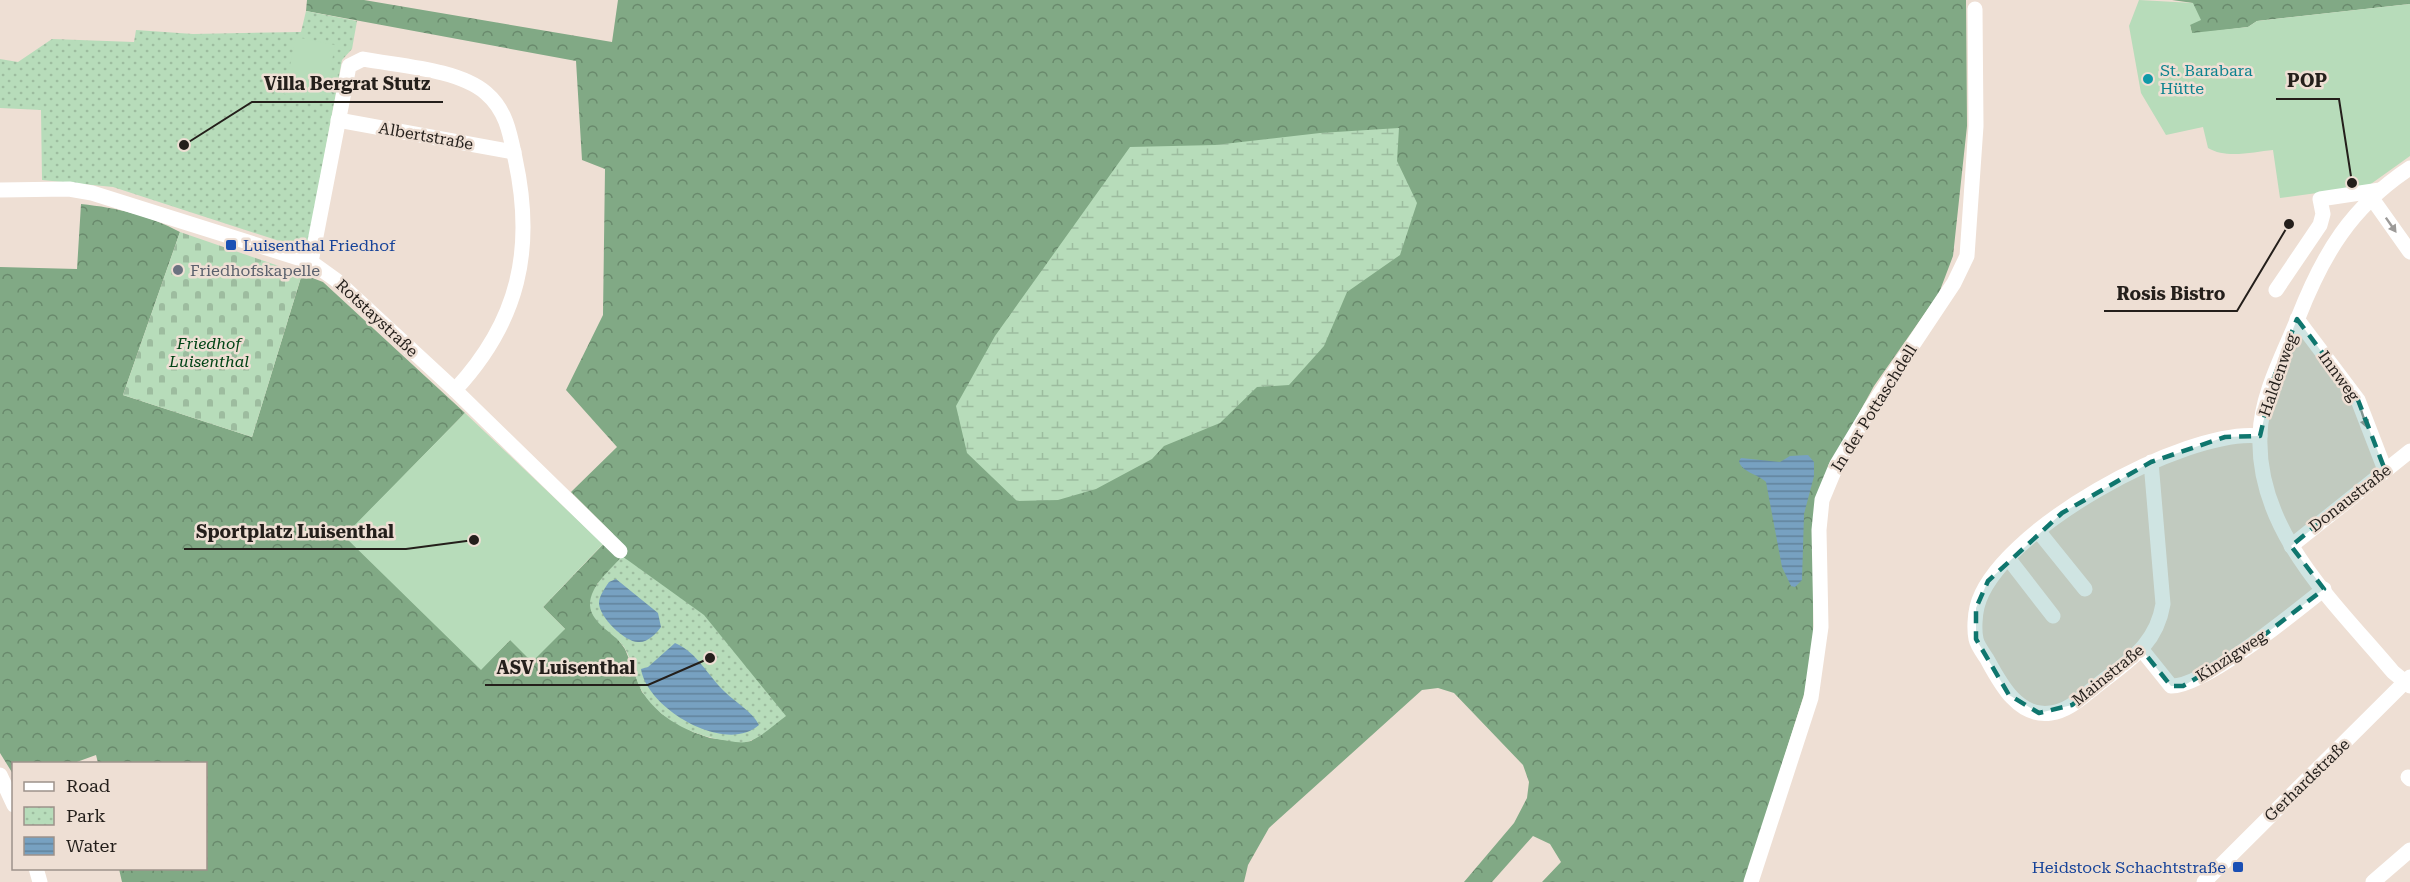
<svg xmlns="http://www.w3.org/2000/svg" width="2410" height="882" viewBox="0 0 2410 882" font-family="'Roboto Serif',serif">
	<style>
		.forest { fill: url(#forest-crowns); fill-rule: evenodd }
		.wetland { fill: url(#wetland-marsh) }
		.cemetery { fill: url(#cemetery-stones) }
		.park { fill: url(#park-dots) }
		.pitch { fill: #b7dcba }
		.water { fill: url(#water-rules) }
		.lines { fill: none; stroke-linecap: round; stroke-linejoin: round }
		.minor { stroke: #fff; stroke-width: 15 }
		.oneway { fill: #9c9a98 }
		.marked { fill: #0f766e; fill-opacity: 0.2; stroke: #0f766e; stroke-width: 4.5; stroke-dasharray: 12 8; stroke-linejoin: round }
		.culture-dot { fill: #0f9aa8; stroke: #eedfd4; stroke-width: 2 }
		.transit-dot { fill: #1a4fb4; stroke: #eedfd4; stroke-width: 2 }
		.worship-dot { fill: #6b7280; stroke: #eedfd4; stroke-width: 2 }
		.labels { text-anchor: middle; dominant-baseline: central; stroke-width: 5; stroke-linejoin: round; paint-order: stroke }
		.culture-label { font-size: 16px; fill: #0d838f; stroke: #eedfd4; text-anchor: start }
		.street-label { font-size: 16px; fill: #241f1b; stroke: #eedfd4 }
		.transit-label { font-size: 16px; fill: #164399; stroke: #eedfd4; text-anchor: start }
		.worship-label { font-size: 16px; fill: #5b616d; stroke: #eedfd4; text-anchor: start }
		.park-label { font-size: 16px; font-style: italic; fill: #014315; stroke: #eedfd4 }
		.leader { fill: none; stroke: #241f1b; stroke-width: 2 }
		.callout-dot { fill: #241f1b; stroke: #eedfd4; stroke-width: 2 }
		.callout-label { font-size: 18px; text-anchor: middle; font-weight: bold; fill: #241f1b; stroke: #eedfd4; stroke-width: 5; stroke-linejoin: round; paint-order: stroke }
	</style>
	<defs>
		<pattern id="forest-crowns" width="20" height="18" patternUnits="userSpaceOnUse" patternTransform="scale(1.5)"><rect width="20" height="18" fill="#81a985"/><path d="M2 6a3 3 0 1 1 6 0M12 15a3 3 0 1 1 6 0" fill="none" stroke="#69896c"/></pattern>
		<pattern id="wetland-marsh" width="20" height="14" patternUnits="userSpaceOnUse" patternTransform="scale(1.5)"><rect width="20" height="14" fill="#b7dcba"/><path d="M1 5h8M5 5V1M11 12h8M15 12V8" fill="none" stroke="#9dbc9f"/></pattern>
		<pattern id="cemetery-stones" width="16" height="16" patternUnits="userSpaceOnUse" patternTransform="scale(1.5)"><rect width="16" height="16" fill="#b7dcba"/><path d="M2 7V4a2 2 0 0 1 4 0v3zM10 15v-3a2 2 0 0 1 4 0v3z" fill="#9dbc9f"/></pattern>
		<pattern id="park-dots" width="8" height="8" patternUnits="userSpaceOnUse" patternTransform="scale(1.5)"><rect width="8" height="8" fill="#b7dcba"/><path d="M2 2h.1M6 6h.1" fill="none" stroke="#9dbc9f" stroke-width="1.8" stroke-linecap="round"/></pattern>
		<pattern id="water-rules" width="6" height="5" patternUnits="userSpaceOnUse" patternTransform="scale(1.5)"><rect width="6" height="5" fill="#77a1c1"/><path d="M0 2.5h6" fill="none" stroke="#61839c"/></pattern>
	</defs>
	<rect width="100%" height="100%" fill="#eedfd4"/>
	<g class="forest">
		<path d="M307 0H364L612 42 618 0H1966L1967 126 1953 256 1939 293 1874 386 1825 475 1814 512 1813 641 1807 685 1745 882H1542L1561 862 1550 844 1533 836 1492 882H1464L1514 823 1527 798 1529 782 1523 765 1454 693 1438 688 1422 690 1269 828 1248 865 1244 882H122L119 869 206 868V764L98 763 96 755 74 763 14 764 13 774 0 753V267L77 269 81 204C118 208 148 215 180 232L123 395 252 437 302 274 323 282 465 413 345 536 481 669 510 640 565 629 543 607 613 534 571 492 617 447 566 390 603 315 605 169 582 160 576 61 306 11ZM603 579 785 716 751 741 742 742 710 738 693 732 662 714 642 692 625 649 617 638 597 584Z"/>
		<path d="M2172 0H2410V4L2257 21 2248 27 2192 34 2190 25 2193 3Z"/>
	</g>
	<path class="wetland" d="M1399 128 1397 161 1417 203 1400 255 1347 292 1324 346 1289 385 1257 387 1220 423 1164 446 1152 459 1096 489 1058 500 1017 501 967 453 956 406 995 336 1130 147 1215 145 1320 133Z"/>
	<path class="cemetery" d="M180 232 302 274 252 437 123 395Z"/>
	<g class="park">
		<path d="M306 11 357 21 352 49 342 60 307 250 113 187 42 180 41 110 0 108V59L18 62 52 39 134 42 136 30 193 34 301 32Z"/>
		<path d="M622 556 704 615 786 716C775 724 764 735 752 740 745 744 737 742 729 741 697 737 662 722 643 693 634 679 633 661 624 647 615 633 591 624 590 605 590 585 611 570 622 556Z"/>
	</g>
	<g class="pitch">
		<path d="M2139 0 2193 3 2201 20 2190 25 2192 33 2248 27 2257 21 2410 4V156L2368 186 2280 198 2273 150C2253 152 2226 159 2208 148L2203 127 2166 135 2141 93 2129 26Z"/>
		<path d="M296 37 335 45 324 102 284 94Z"/>
		<path d="M465 413 603 544 543 607 565 629 532 662 510 640 481 670 344 536Z"/>
	</g>
	<g class="water">
		<path d="M1808 455 1814 462V476L1804 514 1802 580 1795 587 1791 586 1782 567 1766 482C1758 474 1741 472 1739 461L1741 458 1780 462 1790 456Z"/>
		<path d="M616 579 658 613 661 627C656 634 647 643 638 642 625 642 599 617 599 603 599 596 605 588 609 582Z"/>
		<path d="M675 643C698 653 707 675 725 692 737 704 751 710 759 725 726 755 647 709 641 669L648 667Z"/>
	</g>
	<g class="lines">
		<g class="minor">
			<path d="M338 120 514 152"/>
			<path d="M2410 168C2351 207 2323 254 2298 318 2283 355 2261 395 2260 435 2256 532 2336 604 2393 672L2410 686"/>
			<path d="M0 190 69 189 92 193 311 262 336 280 455 390 620 551"/>
			<path d="M2371 197 2410 252"/>
			<path d="M311 262 349 66 363 59C399 66 458 69 486 93 506 110 510 133 515 158 535 249 519 321 455 390"/>
			<path d="M2276 290 2320 225 2323 214 2320 199 2380 190"/>
			<path d="M2297 319 2358 400 2385 470"/>
			<path d="M2151 462 2163 604C2156 647 2126 662 2094 688 2081 698 2068 711 2051 713 2018 718 2000 683 1987 659 1983 653 1977 645 1976 639 1974 630 1975 615 1977 607 1995 532 2186 427 2260 436"/>
			<path d="M2039 532 2085 589"/>
			<path d="M2291 546 2410 451"/>
			<path d="M2008 558 2053 616"/>
			<path d="M2142 650 2171 686C2204 687 2295 612 2324 589"/>
			<path d="M0 775 14 805"/>
			<path d="M2408 777 2410 779"/>
			<path d="M36 868 40 882"/>
			<path d="M1751 882 1811 698 1821 627 1819 530 1822 500 1837 464 1870 409 1954 283 1967 256 1976 126 1975 9"/>
			<path d="M2204 882 2410 677"/>
			<path d="M2373 882 2410 850"/>
		</g>
	</g>
	<defs><path id="oneway-solid" d="M-6-.8H1V-3.2L6.5 0L1 3.2V.8H-6Z" transform="scale(1.5)"/></defs>
	<g class="oneway">
		<use href="#oneway-solid" transform="translate(2391 225) rotate(55)"/>
		<use href="#oneway-solid" transform="translate(2364 419) rotate(72)"/>
	</g>
	<path class="marked" d="M2297 319 2358 400 2385 470 2291 546 2324 589 2246 649 2183 686H2171L2142 650 2072 705 2039 713 2009 695 1976 639V608L1988 581 2062 513 2151 462 2225 437 2260 436 2273 380Z"/>
	<circle class="culture-dot" cx="2148" cy="79" r="6"/>
	<g class="transit-dot">
		<rect x="225" y="239" width="12" height="12" rx="3"/>
		<rect x="2232" y="861" width="12" height="12" rx="3"/>
	</g>
	<circle class="worship-dot" cx="178" cy="270" r="6"/>
	<g class="labels">
		<g class="culture-label">
			<text x="2160" y="70">St. Barabara<tspan x="2160" dy="18">Hütte</tspan></text>
		</g>
		<g class="street-label">
			<text transform="translate(426 136) rotate(10)">Albertstraße</text>
			<text transform="translate(377 318) rotate(43)">Rotstaystraße</text>
			<text transform="translate(2278 375) rotate(-71)">Haldenweg</text>
			<text transform="translate(2339 376) rotate(54)">Innweg</text>
			<text transform="translate(1874 408) rotate(-58)">In der Pottaschdell</text>
			<text transform="translate(2350 498) rotate(-38)">Donaustraße</text>
			<text transform="translate(2231 656) rotate(-33)">Kinzigweg</text>
			<text transform="translate(2108 675) rotate(-39)">Mainstraße</text>
			<text transform="translate(2307 780) rotate(-44)">Gerhardstraße</text>
		</g>
		<g class="transit-label">
			<text x="243" y="245">Luisenthal Friedhof</text>
			<text x="2226" y="867" text-anchor="end">Heidstock Schachtstraße</text>
		</g>
		<g class="worship-label">
			<text x="190" y="270">Friedhofskapelle</text>
		</g>
		<g class="park-label">
			<text x="209" y="343">Friedhof<tspan x="209" dy="18">Luisenthal</tspan></text>
		</g>
	</g>
	<path class="leader" d="M2352 183L2339 99H2276M184 145L252 102H443M2289 224L2237 311H2104M474 540L406 549H184M710 658L648 685H485"/>
	<g class="callout-dot">
		<circle cx="2352" cy="183" r="6"/>
		<circle cx="184" cy="145" r="6"/>
		<circle cx="2289" cy="224" r="6"/>
		<circle cx="474" cy="540" r="6"/>
		<circle cx="710" cy="658" r="6"/>
	</g>
	<g class="callout-label">
		<text x="2307" y="87">POP</text>
		<text x="347" y="90">Villa Bergrat Stutz</text>
		<text x="2171" y="300">Rosis Bistro</text>
		<text x="295" y="538">Sportplatz Luisenthal</text>
		<text x="566" y="674">ASV Luisenthal</text>
	</g>
	<rect x="12" y="762" width="195" height="108" fill="#eedfd4" stroke="#9d928a" stroke-width="1.5"/>
	<rect x="24" y="782" width="30" height="9" fill="#ffffff" stroke="#9d928a" stroke-width="1.5"/>
	<text x="66" y="792" font-size="18" fill="#241f1b">Road</text>
	<rect x="24" y="807" width="30" height="18" fill="url(#park-dots)" stroke="#9d928a" stroke-width="1.5"/>
	<text x="66" y="822" font-size="18" fill="#241f1b">Park</text>
	<rect x="24" y="837" width="30" height="18" fill="url(#water-rules)" stroke="#9d928a" stroke-width="1.5"/>
	<text x="66" y="852" font-size="18" fill="#241f1b">Water</text>
</svg>
